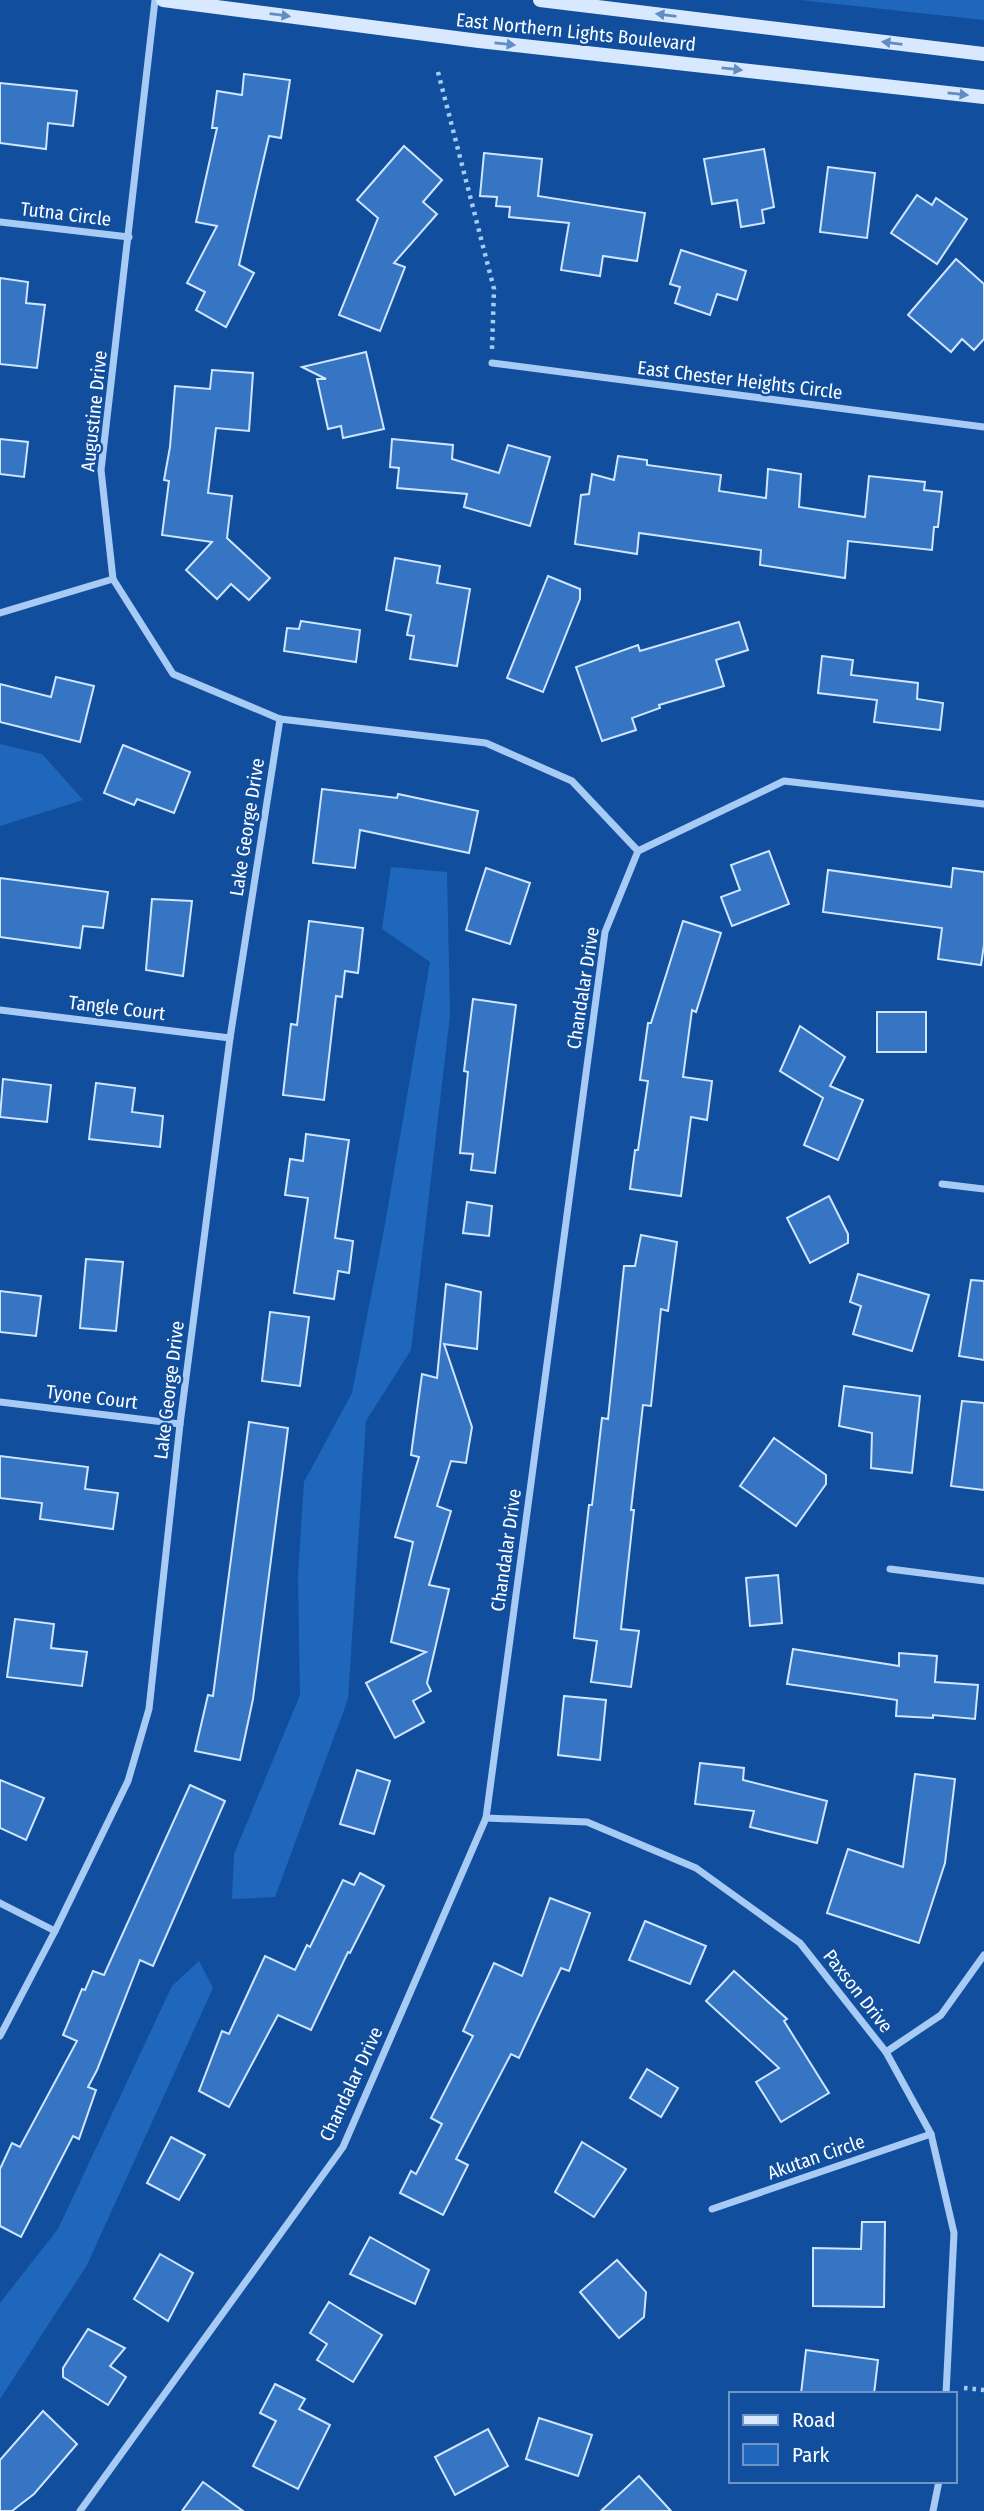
<svg xmlns="http://www.w3.org/2000/svg" width="984" height="2511" viewBox="0 0 984 2511" font-family="'Fira Sans Condensed',sans-serif">
	<style>
		.green { fill: #1f67bc }
		.building { fill: #3575c4; stroke: #d0e5fe; stroke-width: 2 }
		.lines { fill: none; stroke-linecap: round; stroke-linejoin: round }
		.path { stroke: #a7cbf5; stroke-width: 4.5; stroke-dasharray: 3.5 5; stroke-linecap: butt }
		.street { stroke: #a7cbf5; stroke-width: 7 }
		.secondary { stroke: #d8e8fe; stroke-width: 14 }
		.oneway { fill: #618cc4 }
		.labels { text-anchor: middle; dominant-baseline: central; stroke-width: 5; stroke-linejoin: round; paint-order: stroke }
		.street-label { font-size: 19px; fill: #fff; stroke: #114f9e }
	</style>
	<rect width="100%" height="100%" fill="#114f9e"/>
	<g class="green">
		<path d="M800 0H984V20Z"/>
		<path d="M0 744 42 754 83 800 0 826Z"/>
		<path d="M391 867 447 872 450 1015 411 1350 366 1421 348 1699 275 1897 232 1899 234 1854 300 1695 298 1576 304 1482 352 1393 384 1230 430 962 382 929Z"/>
		<path d="M199 1961 213 1988 87 2265 0 2399V2303L58 2229 172 1986Z"/>
	</g>
	<g class="building">
		<path d="M244 74 290 80 281 138 269 136 239 265 254 273 226 327 196 310 205 292 187 283 217 226 196 222 217 128H212L217 91 242 95Z"/>
		<path d="M0 83 77 91 73 126 48 123 46 149 0 143Z"/>
		<path d="M404 146 442 180 423 202 437 214 394 263 405 267 380 331 339 315 378 218 357 200Z"/>
		<path d="M764 149 774 207 762 210 764 223 741 227 737 200 712 204 704 159Z"/>
		<path d="M484 153 542 159 538 196 645 213 637 261 603 256 600 276 561 270 569 223 509 217 510 207 496 206 497 197 480 196Z"/>
		<path d="M828 167 875 173 867 238 820 232Z"/>
		<path d="M917 195 932 205 936 198 967 219 937 264 891 233Z"/>
		<path d="M681 250 746 271 737 300 717 294 710 315 675 303 680 287 670 284Z"/>
		<path d="M956 259 984 284V339L974 350 962 339 951 352 908 315Z"/>
		<path d="M0 278 28 282 26 303 45 305 37 368 0 364Z"/>
		<path d="M366 352 384 429 343 438 341 426 328 429 317 379H326L302 367Z"/>
		<path d="M212 370 253 373 249 431 216 428 208 493 232 496 227 538 270 578 249 600 231 584 217 599 186 570 212 542 162 535 169 481 164 480 170 447 175 386 210 389Z"/>
		<path d="M0 439 28 442 24 477 0 474Z"/>
		<path d="M392 439 453 445 452 459 499 473 508 445 550 457 530 526 464 507 467 494 397 488 399 468 390 467Z"/>
		<path d="M618 456 647 460V465L721 475 719 491 766 498 768 469 801 474 799 507 865 517 869 476 925 482 924 490 942 492 938 527H934L932 550 848 541 845 578 760 565 761 550 639 533 637 554 575 544 581 495 589 494 592 474 614 480Z"/>
		<path d="M395 558 440 566 437 583 470 589 457 666 410 659 414 636 407 635 411 615 386 610Z"/>
		<path d="M548 576 580 589V599L543 692 507 678Z"/>
		<path d="M301 621 360 630 356 662 284 651 287 628 299 629Z"/>
		<path d="M739 622 748 650 716 660 724 686 659 705 660 708 632 718 636 730 602 741 576 667 638 645 640 651Z"/>
		<path d="M822 656 853 660 851 675 918 683 917 699 943 703 940 730 874 722 877 700 818 693Z"/>
		<path d="M56 677 94 686 80 742 0 722V684L51 697Z"/>
		<path d="M123 745 190 772 174 813 137 799 134 805 104 793Z"/>
		<path d="M322 789 397 798 398 794 478 811 469 853 360 830 355 868 313 863Z"/>
		<path d="M769 851 789 904 732 926 721 897 740 890 731 865Z"/>
		<path d="M486 868 530 883 510 944 466 930Z"/>
		<path d="M953 868 984 872V945L981 965 938 959 942 928 823 912 828 870 951 887Z"/>
		<path d="M0 878 108 892 103 928 83 926 80 948 0 937Z"/>
		<path d="M152 899 192 901 183 976 146 970Z"/>
		<path d="M309 921 363 928 358 973 345 971 342 997 336 996 324 1100 283 1095 291 1024 297 1025Z"/>
		<path d="M683 921 721 933 696 1012 692 1010 683 1077 712 1081 707 1120 691 1117 681 1196 630 1189 635 1150H638L648 1081 640 1080 648 1023H651Z"/>
		<path d="M473 999 516 1005 495 1173 471 1170 473 1154 460 1153 468 1072 464 1071Z"/>
		<rect x="877" y="1012" width="49" height="40"/>
		<path d="M800 1026 845 1057 830 1086 863 1100 838 1160 804 1145 823 1098 780 1071Z"/>
		<path d="M3 1079 51 1085 47 1122 0 1117Z"/>
		<path d="M96 1083 135 1088 132 1112 163 1116 160 1147 89 1139Z"/>
		<path d="M306 1134 349 1140 335 1238 353 1241 349 1273 338 1271 334 1299 294 1293 308 1198 285 1195 290 1159 303 1161Z"/>
		<path d="M829 1196 848 1234V1243L810 1263 787 1218Z"/>
		<path d="M467 1202 492 1206 489 1236 463 1233Z"/>
		<path d="M641 1235 677 1242 668 1311 661 1309 651 1406 643 1405 631 1510H634L621 1629 639 1631 631 1687 591 1682 597 1641 574 1638 589 1505H592L602 1418 608 1419 624 1266H635Z"/>
		<path d="M86 1259 123 1262 116 1331 80 1328Z"/>
		<path d="M858 1274 929 1295 912 1351 853 1334 861 1306 850 1302Z"/>
		<path d="M971 1280 984 1281V1360L959 1356Z"/>
		<path d="M446 1284 481 1292 477 1349 444 1344 472 1427 466 1463 451 1461 437 1506 451 1511 429 1585 449 1589 427 1683 431 1691 413 1701 424 1722 395 1738 366 1683 426 1652 391 1642 413 1542 395 1537 419 1457 411 1455 422 1374 437 1378Z"/>
		<path d="M0 1291 41 1296 36 1336 0 1332Z"/>
		<path d="M270 1312 309 1317 300 1386 262 1381Z"/>
		<path d="M844 1386 920 1396 912 1473 871 1468 872 1433 839 1426Z"/>
		<path d="M962 1401 984 1403V1490L951 1486Z"/>
		<path d="M249 1422 288 1428 253 1699 240 1760 195 1751 208 1695 213 1696Z"/>
		<path d="M774 1438 826 1475V1484L796 1526 740 1486Z"/>
		<path d="M0 1456 88 1467 85 1489 118 1493 113 1529 40 1519 42 1503 0 1498Z"/>
		<path d="M778 1575 782 1623 750 1626 746 1578Z"/>
		<path d="M15 1619 54 1624 51 1648 87 1652 82 1686 7 1677Z"/>
		<path d="M793 1649 899 1666V1653L937 1656 935 1682 978 1685 975 1719 933 1715V1718L896 1716 897 1700 787 1684Z"/>
		<path d="M564 1696 606 1700 600 1760 558 1755Z"/>
		<path d="M700 1763 744 1768 743 1780 827 1801 817 1843 750 1827 754 1811 695 1804Z"/>
		<path d="M357 1770 390 1781 374 1834 340 1824Z"/>
		<path d="M915 1774 955 1779 945 1863 919 1943 827 1913 848 1849 903 1867Z"/>
		<path d="M0 1780 44 1798 26 1840 0 1828Z"/>
		<path d="M190 1785 225 1801 153 1966 140 1960 97 2070 88 2087 96 2090 79 2139 73 2136 21 2237 0 2226V2169L12 2143 20 2147 77 2041 63 2035 82 1989 85 1990 93 1971 104 1975Z"/>
		<path d="M360 1873 384 1886 350 1953 348 1952 311 2030 278 2015 229 2107 199 2091 222 2031 229 2034 265 1956 295 1970 307 1945 310 1947 343 1880 354 1885Z"/>
		<path d="M550 1898 590 1913 569 1971 561 1968 519 2058 511 2054 456 2159 468 2165 443 2215 400 2193 411 2171 416 2174 442 2124 431 2118 473 2036 463 2031 494 1963 522 1976Z"/>
		<path d="M645 1921 706 1946 690 1984 629 1960Z"/>
		<path d="M734 1971 787 2019 784 2021 829 2093 781 2122 756 2082 779 2068 706 2001Z"/>
		<path d="M647 2069 678 2088 661 2117 630 2098Z"/>
		<path d="M171 2137 205 2155 179 2200 147 2183Z"/>
		<path d="M582 2142 626 2169 594 2217 555 2192Z"/>
		<path d="M862 2222H885L884 2307 813 2306V2248L861 2249Z"/>
		<path d="M370 2237 429 2270 415 2304 350 2274Z"/>
		<path d="M160 2254 193 2273 168 2321 134 2299Z"/>
		<path d="M617 2260 646 2292 644 2317 619 2338 580 2292Z"/>
		<path d="M329 2302 382 2335 353 2382 317 2360 327 2344 310 2333Z"/>
		<path d="M88 2329 125 2348 110 2366 126 2377 108 2405 63 2377V2368Z"/>
		<path d="M806 2350 878 2360 874 2394H801Z"/>
		<path d="M275 2384 305 2399 299 2409 330 2425 298 2489 253 2466 276 2421 260 2413Z"/>
		<path d="M43 2411 77 2444 34 2494 12 2511H0V2460Z"/>
		<path d="M539 2418 592 2435 578 2476 526 2459Z"/>
		<path d="M488 2429 508 2466 455 2495 435 2457Z"/>
		<path d="M639 2476 671 2511H601L626 2488Z"/>
		<path d="M203 2482 243 2511H182Z"/>
	</g>
	<g class="lines">
		<g class="path">
			<path d="M438 72 494 289 492 349"/>
			<path d="M964 2388 984 2390"/>
		</g>
		<g class="street">
			<path d="M155 0 101 470 113 579 173 674 280 719 486 743 572 781 638 851"/>
			<path d="M0 222 129 237"/>
			<path d="M492 363 984 427"/>
			<path d="M0 613 113 579"/>
			<path d="M0 1010 230 1038"/>
			<path d="M942 1184 984 1189"/>
			<path d="M0 1402 180 1424"/>
			<path d="M890 1569 984 1581"/>
			<path d="M486 1818 587 1822 696 1868 800 1943 886 2052 931 2134 954 2233 946 2394"/>
			<path d="M0 1903 55 1931"/>
			<path d="M0 2036 55 1931 128 1781 149 1709 180 1424 230 1038 280 719"/>
			<path d="M886 2052 941 2015 984 1955"/>
			<path d="M712 2209 931 2134"/>
			<path d="M80 2511 343 2147 486 1818 605 932 638 851 784 781 984 804"/>
			<path d="M933 2511 939 2481"/>
		</g>
		<g class="secondary">
			<path d="M163 0 479 41 984 97"/>
			<path d="M540 0 984 54"/>
		</g>
	</g>
	<defs><path id="oneway-solid" d="M-6-.8H1V-3.2L6.5 0L1 3.2V.8H-6Z" transform="scale(1.75)"/></defs>
	<g class="oneway">
		<use href="#oneway-solid" transform="translate(280 15) rotate(7)"/>
		<use href="#oneway-solid" transform="translate(666 15) rotate(-173)"/>
		<use href="#oneway-solid" transform="translate(892 43) rotate(-173)"/>
		<use href="#oneway-solid" transform="translate(505 44) rotate(6)"/>
		<use href="#oneway-solid" transform="translate(732 69) rotate(6)"/>
		<use href="#oneway-solid" transform="translate(958 94) rotate(6)"/>
	</g>
	<g class="labels">
		<g class="street-label">
			<text transform="translate(576 32) rotate(6)">East Northern Lights Boulevard</text>
			<text transform="translate(66 214) rotate(7)">Tutna Circle</text>
			<text transform="translate(740 380) rotate(7)">East Chester Heights Circle</text>
			<text transform="translate(94 411) rotate(-84)">Augustine Drive</text>
			<text transform="translate(247 827) rotate(-81)">Lake George Drive</text>
			<text transform="translate(583 988) rotate(-81)">Chandalar Drive</text>
			<text transform="translate(117 1008) rotate(7)">Tangle Court</text>
			<text transform="translate(169 1390) rotate(-83)">Lake George Drive</text>
			<text transform="translate(92 1397) rotate(7)">Tyone Court</text>
			<text transform="translate(506 1550) rotate(-82)">Chandalar Drive</text>
			<text transform="translate(858 1991) rotate(52)">Paxson Drive</text>
			<text transform="translate(351 2084) rotate(-65)">Chandalar Drive</text>
			<text transform="translate(816 2157) rotate(-19)">Akutan Circle</text>
		</g>
	</g>
	<rect x="729" y="2392" width="228" height="91" fill="#114f9e" stroke="#7095c5" stroke-width="2"/>
	<rect x="743" y="2415" width="35" height="10" fill="#d8e8fe" stroke="#7095c5" stroke-width="2"/>
	<text x="792" y="2427" font-size="21" fill="#ffffff">Road</text>
	<rect x="743" y="2444" width="35" height="21" fill="#1f67bc" stroke="#7095c5" stroke-width="2"/>
	<text x="792" y="2462" font-size="21" fill="#ffffff">Park</text>
</svg>
